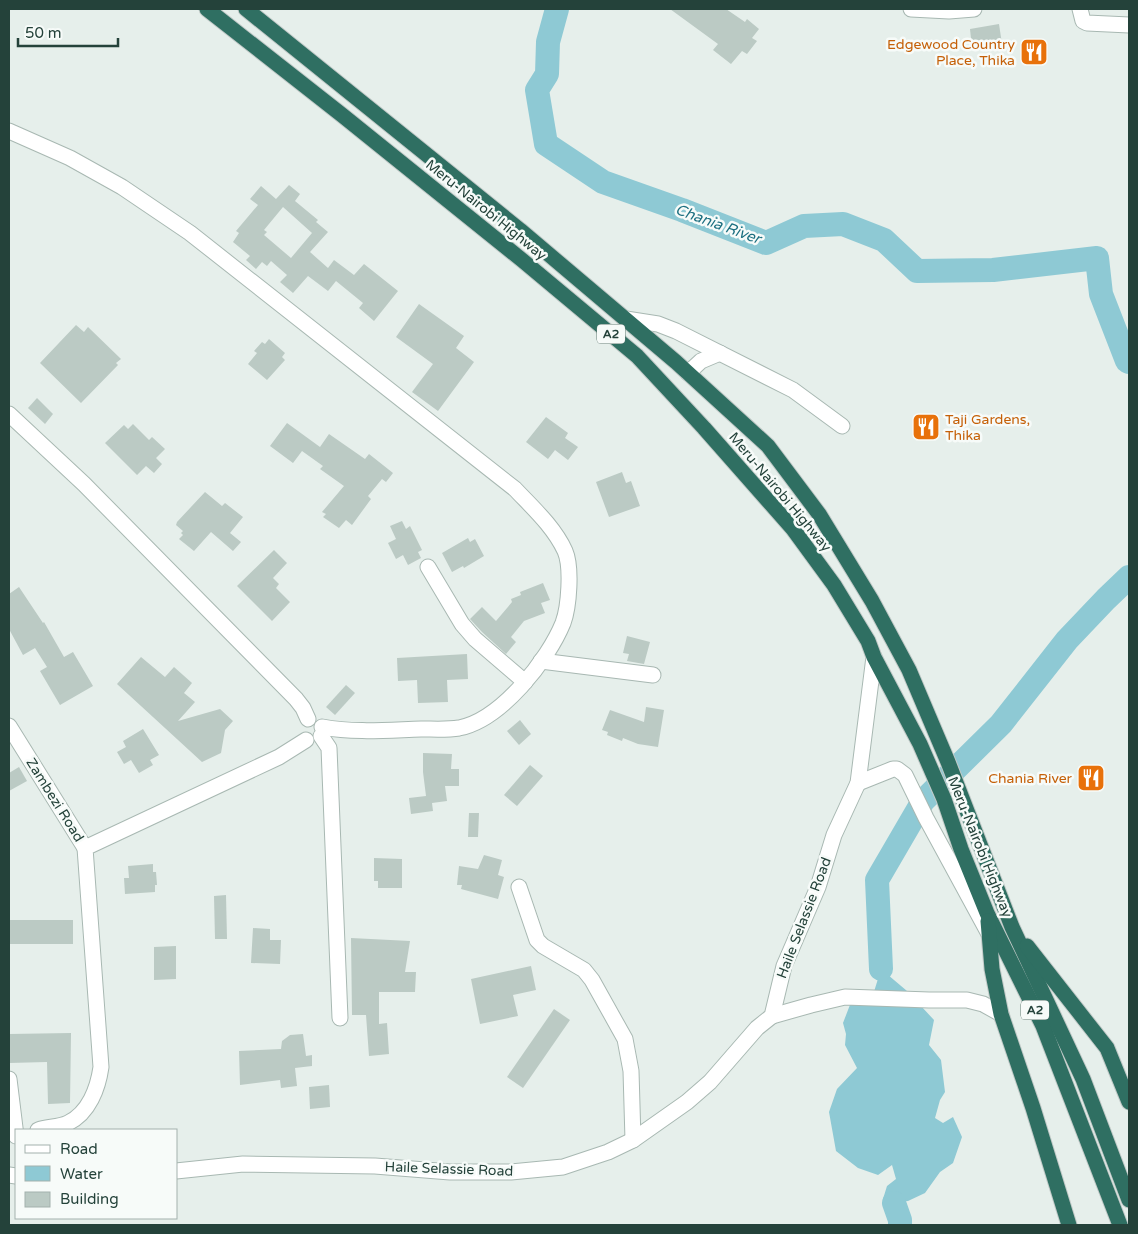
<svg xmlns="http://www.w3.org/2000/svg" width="1138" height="1234" viewBox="0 0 1138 1234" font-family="'Varela Round',sans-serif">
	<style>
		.water { fill: #8ec9d4 }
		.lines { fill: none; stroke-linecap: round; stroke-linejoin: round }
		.river { stroke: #8ec9d4; stroke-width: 24 }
		.building { fill: #bbcac4; fill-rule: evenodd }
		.minor-casing { stroke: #a8b8b2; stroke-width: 17 }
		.highway-casing { stroke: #c2cac8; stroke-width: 17 }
		.minor { stroke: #fff; stroke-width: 15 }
		.highway { stroke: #2f6f62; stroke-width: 15 }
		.labels { text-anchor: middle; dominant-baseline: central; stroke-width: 5; stroke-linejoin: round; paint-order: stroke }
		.shield { fill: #f7fbf9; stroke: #637a73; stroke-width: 1 }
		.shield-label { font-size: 12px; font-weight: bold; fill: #24423a }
		.food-label { font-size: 14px; fill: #c56008; stroke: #f7fbf9; text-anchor: end }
		.street-label { font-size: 14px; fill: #24423a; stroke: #f7fbf9 }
		.water-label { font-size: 15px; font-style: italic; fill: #1c6f80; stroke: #f7fbf9 }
	</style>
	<rect width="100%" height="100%" fill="#e6efeb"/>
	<path class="water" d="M881 969 907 991 934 1020 929 1045 941 1060 945 1092 940 1100 935 1118 943 1123 953 1117 962 1137 953 1163 940 1172 925 1193 908 1201 894 1203 883 1199 887 1186 896 1179 892 1165 878 1175 858 1168 836 1151 829 1112 837 1089 857 1068 845 1045 846 1034 843 1023 853 997 873 995Z"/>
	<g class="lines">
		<g class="river">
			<path d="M557 9 548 42 547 74 537 90 546 144 603 182 682 210 766 243 804 226 843 224 884 240 917 271 993 270 1097 258 1101 294 1127 361 1129 362"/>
			<path d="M881 969 877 880 923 801 1001 724 1067 640 1106 599 1129 577"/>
			<path d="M894 1203 900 1220V1225"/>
		</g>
	</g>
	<g class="building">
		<path d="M670 9H726L745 22 747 19 759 29 752 38 757 41 747 54 742 51 731 64 713 50 718 44Z"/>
		<path d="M999 24 1002 44 972 48 970 29Z"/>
		<path d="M289 185 300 194 295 201 318 220 316 222 328 232 310 252 328 268 334 260 354 275 364 264 398 291 374 321 359 308 363 303 336 281 328 291 308 276 293 293 280 282 287 275 271 261 267 266 262 262 256 269 246 260 250 256 233 242 239 233 236 231 258 205 250 199 261 186 276 199ZM283 207 312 233 291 258 264 235 267 232 264 230Z"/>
		<path d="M419 304 464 336 456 348 474 362 438 411 412 392 433 364 396 337Z"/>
		<path d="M76 325 84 332 88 327 121 359 116 363 118 365 81 403 40 363Z"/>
		<path d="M269 339 285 353 282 357 285 360 267 380 248 364 257 353 254 351 262 342 265 344Z"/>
		<path d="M37 398 53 414 45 424 28 408Z"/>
		<path d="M546 417 568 433 565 438 578 447 568 460 555 450 548 459 526 442Z"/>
		<path d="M287 423 320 447 329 434 365 459 369 454 393 473 386 482 382 479 368 496 371 499 352 525 346 520 339 528 323 517 326 514 322 512 344 486 320 469 323 466 302 451 293 463 270 446Z"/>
		<path d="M133 424 149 440 152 437 165 449 156 458 162 464 154 473 146 466 137 475 105 443 124 425 128 429Z"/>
		<path d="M622 472 626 483 631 481 640 506 609 517 596 482Z"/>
		<path d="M205 492 222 506 225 503 243 517 230 533 241 542 233 551 211 532 194 551 179 539 183 535 181 533 183 531 176 525 177 522Z"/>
		<path d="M402 521 406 529 410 526 422 550 418 552 421 558 408 565 403 555 396 559 388 543 396 539 390 526Z"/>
		<path d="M468 538 470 542 475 539 484 556 464 568 463 566 452 572 442 553Z"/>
		<path d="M274 550 287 563 273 578 279 584 276 588 290 602 272 621 237 586Z"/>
		<path d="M543 583 550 600 541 603 545 613 524 621 511 637 516 642 506 654 482 632 470 619 482 607 496 621 512 602 511 599 521 595 520 592Z"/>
		<path d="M19 587 43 623 44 622 64 657 73 652 93 686 60 705 40 671 47 667 35 648 23 655 9 629V594Z"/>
		<path d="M627 636 650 642 644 664 627 661 629 654 623 653Z"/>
		<path d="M467 654 468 679 447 680 448 702 418 703 417 680 398 681 397 658Z"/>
		<path d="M141 657 165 677 174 667 192 683 184 693 195 702 178 721 220 709 233 721 225 730 221 753 202 762 117 684Z"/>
		<path d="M346 685 355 693 335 715 326 707Z"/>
		<path d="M646 707 664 710 658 747 638 744 623 738 622 741 607 735 608 732 602 730 610 710 644 722Z"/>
		<path d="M520 720 531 734 519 745 507 731Z"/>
		<path d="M143 729 159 755 150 760 153 765 139 773 131 760 124 764 117 752 126 747 123 741Z"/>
		<path d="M423 753 452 754 451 769H459V786H445L447 801 432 803 433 811 411 814 409 798 426 796 423 772Z"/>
		<path d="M530 765 543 776 517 806 504 795Z"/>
		<path d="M19 767 27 781 9 791V773Z"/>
		<path d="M469 813H479L478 837H468Z"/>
		<path d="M484 855 502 860 498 875 504 877 498 899 461 889 462 885H457L459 866 478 869Z"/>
		<path d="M374 858 402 859V888H378V881H374Z"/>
		<path d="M153 864V872H156L157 885H155V892L125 894 124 878H129L128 866Z"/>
		<path d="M226 895 227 939H215L214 896Z"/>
		<rect x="9" y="920" width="64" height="24"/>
		<path d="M253 928 270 929V940H281L280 964 251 963Z"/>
		<path d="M351 938 410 941 405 972H416L415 992H379V1024L387 1023 389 1054 369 1056 366 1015H352Z"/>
		<path d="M176 946V979L154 980V947Z"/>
		<path d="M531 966 536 990 513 995 518 1016 480 1024 471 979Z"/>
		<path d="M554 1009 570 1020 523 1088 507 1077Z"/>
		<path d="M71 1033 70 1103 48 1104 47 1062 9 1063V1034Z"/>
		<path d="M303 1034 306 1056 312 1055V1066L295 1068 297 1086 281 1088 280 1080 240 1085 239 1051 281 1049 282 1041 290 1035Z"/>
		<path d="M329 1085 330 1107 310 1109 309 1087Z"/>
	</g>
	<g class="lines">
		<defs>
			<g id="minor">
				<path d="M911 9 949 11 974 9"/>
				<path d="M1080 9 1083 21 1087 23 1129 25"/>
				<path d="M9 131 70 158 122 187 190 233 515 489C533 508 554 527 565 551 572 567 569 607 563 623 548 660 501 720 459 728 447 730 433 729 421 729 388 730 355 733 322 727"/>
				<path d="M626 319 658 324 676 331 793 390 842 426"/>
				<path d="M688 373 701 361 720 353"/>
				<path d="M9 414 84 484 296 699 303 708 308 719"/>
				<path d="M428 567 462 624 475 639 525 682"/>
				<path d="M541 661 653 675"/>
				<path d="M9 726 85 848"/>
				<path d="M321 736 329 748 340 1018"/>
				<path d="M858 783 893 769H897L905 775 926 818 989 934"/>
				<path d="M519 887 537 940 543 946 584 970 592 980 625 1039 631 1071 633 1140"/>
				<path d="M772 1016 811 1005 845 997 929 1000H967L983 1004 1001 1014"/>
				<path d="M9 1079 16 1136"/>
				<path d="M38 1130C47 1127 60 1127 68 1123 89 1113 98 1088 101 1067L85 848 279 757 306 740"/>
				<path d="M176 1171 243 1164 375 1166 450 1172H511L563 1167 608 1152 633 1140 687 1102 710 1082 757 1028 772 1016 784 966 818 887 834 835 858 783 874 657"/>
				<path d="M9 1175 16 1176"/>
			</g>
			<g id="highway">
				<path d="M207 9 342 115 522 260 637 356 704 428 793 529 834 585 868 641 874 657 920 744 944 799 961 849 987 913 1043 1026 1120 1225"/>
				<path d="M246 9 520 230 676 362 768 446 819 514 872 601 909 670 948 762 1012 927 1083 1079 1129 1200"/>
				<path d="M988 921 992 969 1001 1014 1033 1108 1069 1225"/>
				<path d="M1027 946 1107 1048 1129 1102"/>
			</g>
		</defs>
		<use href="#minor" class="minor-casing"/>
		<use href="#highway" class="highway-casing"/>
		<use href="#minor" class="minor"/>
		<use href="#highway" class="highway"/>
	</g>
	<defs>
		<symbol id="restaurant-square" viewBox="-11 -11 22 22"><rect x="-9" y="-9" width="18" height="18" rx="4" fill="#e8710a" stroke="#f7fbf9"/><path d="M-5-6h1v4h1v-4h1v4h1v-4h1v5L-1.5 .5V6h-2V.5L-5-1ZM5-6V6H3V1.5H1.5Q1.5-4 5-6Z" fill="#fff"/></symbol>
	</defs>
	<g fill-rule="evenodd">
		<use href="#restaurant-square" x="1018" y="36" width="32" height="32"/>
		<use href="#restaurant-square" x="910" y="411" width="32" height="32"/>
		<use href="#restaurant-square" x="1075" y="762" width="32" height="32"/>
	</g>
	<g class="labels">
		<g class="shield">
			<rect x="597" y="324.5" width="28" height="19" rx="4"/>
			<rect x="1021" y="1000.5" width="28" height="19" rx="4"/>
		</g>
		<g class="shield-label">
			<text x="611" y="334">A2</text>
			<text x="1035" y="1010">A2</text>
		</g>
		<g class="food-label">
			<text x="1015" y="44">Edgewood Country<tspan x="1015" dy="16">Place, Thika</tspan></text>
			<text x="945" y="419" text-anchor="start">Taji Gardens,<tspan x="945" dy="16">Thika</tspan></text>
			<text x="1072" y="778">Chania River</text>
		</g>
		<g class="street-label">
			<text transform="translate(486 210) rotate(39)">Meru-Nairobi Highway</text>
			<text transform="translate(780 492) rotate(50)">Meru-Nairobi Highway</text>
			<text transform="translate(55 800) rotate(58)">Zambezi Road</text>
			<text transform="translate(980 847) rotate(68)">Meru-Nairobi Highway</text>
			<text transform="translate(804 918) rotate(-69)">Haile Selassie Road</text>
			<text transform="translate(449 1169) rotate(2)">Haile Selassie Road</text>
		</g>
		<g class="water-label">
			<text transform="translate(718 224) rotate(20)">Chania River</text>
		</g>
	</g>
	<rect width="1138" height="1234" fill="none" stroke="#24423a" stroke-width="20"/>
	<rect x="15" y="1129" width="162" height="90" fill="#f7fbf9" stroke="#a3b1ad"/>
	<rect x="25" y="1145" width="25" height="8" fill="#ffffff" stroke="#a3b1ad"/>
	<text x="60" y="1154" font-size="15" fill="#24423a">Road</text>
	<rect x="25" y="1166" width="25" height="15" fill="#8ec9d4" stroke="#a3b1ad"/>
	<text x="60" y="1179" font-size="15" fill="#24423a">Water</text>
	<rect x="25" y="1192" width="25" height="15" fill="#bbcac4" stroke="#a3b1ad"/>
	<text x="60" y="1204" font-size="15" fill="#24423a">Building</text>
	<path d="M18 38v8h100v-8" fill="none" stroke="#24423a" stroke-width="2.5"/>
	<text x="25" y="38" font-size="15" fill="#24423a" stroke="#f7fbf9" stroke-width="4" paint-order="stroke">50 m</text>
</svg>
